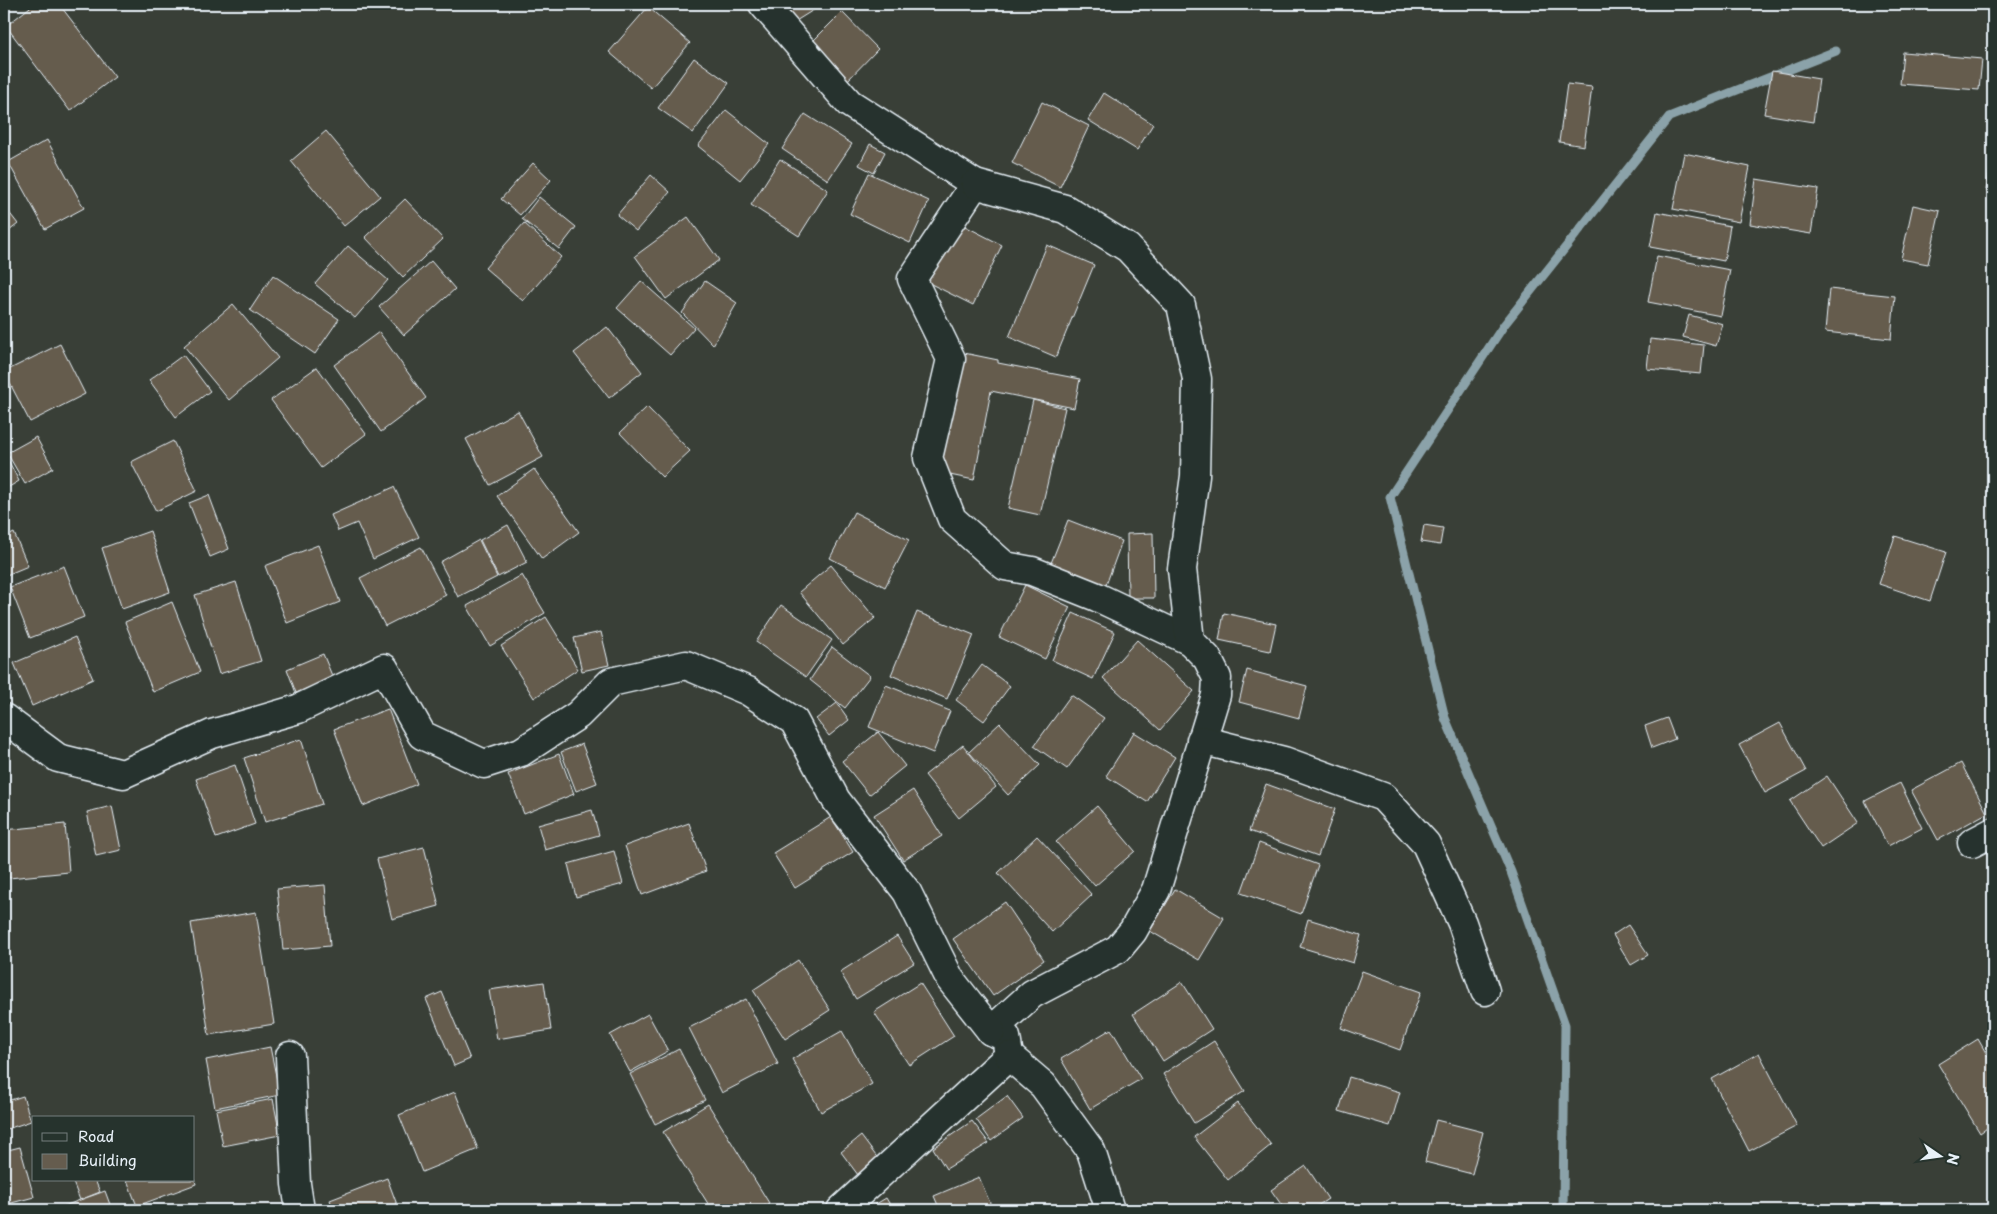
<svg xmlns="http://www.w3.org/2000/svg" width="1997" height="1214" viewBox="0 0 1997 1214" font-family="'Playpen Sans',sans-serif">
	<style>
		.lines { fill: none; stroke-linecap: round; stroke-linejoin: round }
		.stream { stroke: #8ba2a9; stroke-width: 9 }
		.building { fill: #655c4e; stroke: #e8f1f8 }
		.street-casing { stroke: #e8f1f8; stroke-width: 31 }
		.street { stroke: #26332d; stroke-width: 28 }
	</style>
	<rect width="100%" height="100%" fill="#393f37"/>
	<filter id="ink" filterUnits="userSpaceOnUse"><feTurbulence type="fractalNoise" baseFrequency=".02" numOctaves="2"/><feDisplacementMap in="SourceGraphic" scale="10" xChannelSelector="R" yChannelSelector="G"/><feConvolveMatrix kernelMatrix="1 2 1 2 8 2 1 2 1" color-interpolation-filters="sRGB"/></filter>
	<g filter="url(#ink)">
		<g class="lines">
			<path class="stream" d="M1563 1210 1565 1025 1511 872 1445 718 1390 497 1504 325 1669 117 1836 51"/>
		</g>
		<g class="building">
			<path d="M34 4H59L115 77 70 111 6 26Z"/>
			<path d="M779 4H823L791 24Z"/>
			<path d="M648 7 690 43 651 88 609 52Z"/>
			<path d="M842 12 878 49 845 83 808 46Z"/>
			<path d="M1903 52 1982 59 1979 90 1900 84Z"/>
			<path d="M694 58 729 83 693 133 658 108Z"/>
			<path d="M1772 71 1819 79 1813 122 1764 114Z"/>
			<path d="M1567 84 1592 87 1584 146 1559 142Z"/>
			<path d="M1104 93 1153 124 1137 150 1088 120Z"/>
			<path d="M1042 102 1089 126 1060 187 1012 163Z"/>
			<path d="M726 110 769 144 740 180 698 146Z"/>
			<path d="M805 114 852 144 828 180 782 149Z"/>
			<path d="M326 131 380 196 344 226 291 161Z"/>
			<path d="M47 140 84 208 45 229 8 162Z"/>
			<path d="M870 144 885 152 874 173 859 165Z"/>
			<path d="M1993 147V191L1986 190Z"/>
			<path d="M1684 153 1750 167 1739 222 1673 209Z"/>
			<path d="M780 159 828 190 799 236 751 205Z"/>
			<path d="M533 163 551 180 520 215 501 199Z"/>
			<path d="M869 173 929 201 910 243 850 214Z"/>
			<path d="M651 175 670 192 636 231 617 215Z"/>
			<path d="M1756 179 1818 189 1811 234 1750 224Z"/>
			<path d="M539 197 576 227 559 249 522 219Z"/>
			<path d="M405 199 443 239 403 277 365 237Z"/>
			<path d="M1913 205 1940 211 1928 264 1901 259Z"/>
			<path d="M4 206 18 224 4 235Z"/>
			<path d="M1657 212 1730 226 1724 261 1650 247Z"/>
			<path d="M688 217 719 260 666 299 635 256Z"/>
			<path d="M953 220 1002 245 973 305 923 280Z"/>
			<path d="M524 223 561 257 523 301 485 268Z"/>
			<path d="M1047 245 1094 265 1056 357 1009 337Z"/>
			<path d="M348 246 388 280 355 318 315 284Z"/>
			<path d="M1657 256 1730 270 1721 316 1648 302Z"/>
			<path d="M431 261 455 289 404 335 379 307Z"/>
			<path d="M273 275 339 319 315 354 250 310Z"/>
			<path d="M641 281 694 328 670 355 617 308Z"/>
			<path d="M705 281 737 303 713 345 682 313Z"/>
			<path d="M1829 289 1895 296 1891 339 1825 332Z"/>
			<path d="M233 304 278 358 229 400 184 346Z"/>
			<path d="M1689 315 1723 324 1716 346 1683 337Z"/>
			<path d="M607 327 642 372 609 398 574 353Z"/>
			<path d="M379 332 426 398 381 432 334 365Z"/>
			<path d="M1650 339 1704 345 1701 374 1647 369Z"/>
			<path d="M60 344 85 394 30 422 4 372Z"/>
			<path d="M964 353 998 360V363L1080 379 1074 408 991 391 974 480 940 473Z"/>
			<path d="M183 355 210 391 176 417 149 380Z"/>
			<path d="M317 367 366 434 321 468 271 400Z"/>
			<path d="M1033 400 1065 408 1040 515 1008 508Z"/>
			<path d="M647 407 690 451 662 477 620 433Z"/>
			<path d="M518 411 543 457 490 485 466 439Z"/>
			<path d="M36 437 53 468 25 484 7 453Z"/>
			<path d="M173 441 197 491 156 511 131 462Z"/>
			<path d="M6 456 19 481 4 490V457Z"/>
			<path d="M534 469 579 532 542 559 497 496Z"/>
			<path d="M394 487 419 537 373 559 357 523 338 531 331 515Z"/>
			<path d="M209 495 229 549 210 557 189 503Z"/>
			<path d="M854 512 909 540 885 587 830 558Z"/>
			<path d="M1068 520 1122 541 1106 585 1051 563Z"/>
			<path d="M508 525 527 562 498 577 480 540Z"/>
			<path d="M1424 525 1443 528 1440 545 1421 542Z"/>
			<path d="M150 531 170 592 122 609 102 548Z"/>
			<path d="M14 533 28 566 4 576V538Z"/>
			<path d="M1153 533 1154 598H1128L1127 534Z"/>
			<path d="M1895 536 1946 552 1930 601 1879 584Z"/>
			<path d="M479 540 497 577 458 597 440 562Z"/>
			<path d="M318 545 340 602 287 623 265 566Z"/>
			<path d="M421 547 446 595 385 626 360 578Z"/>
			<path d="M831 565 875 618 843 645 799 592Z"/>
			<path d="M64 566 84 617 30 638 10 587Z"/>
			<path d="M522 575 545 613 490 646 467 606Z"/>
			<path d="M236 582 261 661 219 674 195 595Z"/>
			<path d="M1025 585 1070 607 1045 659 999 637Z"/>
			<path d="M172 602 200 672 153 692 125 622Z"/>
			<path d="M781 605 832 640 806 677 756 642Z"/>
			<path d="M917 612 974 635 947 699 891 675Z"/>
			<path d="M1073 613 1115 632 1093 679 1052 660Z"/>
			<path d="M1224 613 1276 624 1270 651 1219 640Z"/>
			<path d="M546 617 578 669 534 698 501 646Z"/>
			<path d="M601 632 609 665 582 671 574 638Z"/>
			<path d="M75 637 93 679 32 706 14 663Z"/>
			<path d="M1137 640 1194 691 1160 730 1103 678Z"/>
			<path d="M832 647 870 676 845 708 810 680Z"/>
			<path d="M323 654 333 678 296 693 287 669Z"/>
			<path d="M982 665 1010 686 984 721 956 700Z"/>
			<path d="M1247 670 1307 686 1299 718 1239 702Z"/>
			<path d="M886 685 950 711 933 753 869 727Z"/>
			<path d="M1071 695 1104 718 1067 769 1034 746Z"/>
			<path d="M837 703 849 720 829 736 816 719Z"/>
			<path d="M388 709 417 784 363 806 334 729Z"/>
			<path d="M1667 718 1675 739 1652 748 1645 726Z"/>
			<path d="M1000 723 1040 765 1008 795 969 752Z"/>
			<path d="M1780 723 1806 771 1765 793 1739 745Z"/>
			<path d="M878 732 905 766 869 795 842 761Z"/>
			<path d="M1134 732 1175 757 1147 802 1106 776Z"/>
			<path d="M301 739 322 804 265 822 244 758Z"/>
			<path d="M582 744 597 783 576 791 561 752Z"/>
			<path d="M963 745 996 787 959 818 925 775Z"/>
			<path d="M559 754 574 794 524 814 508 774Z"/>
			<path d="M1961 763 1987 813 1938 840 1911 790Z"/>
			<path d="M235 765 255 824 216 838 196 779Z"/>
			<path d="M1827 776 1858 823 1821 848 1790 801Z"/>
			<path d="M1900 783 1922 828 1888 846 1865 801Z"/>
			<path d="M1266 784 1335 809 1318 856 1249 831Z"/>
			<path d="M913 790 942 836 903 860 874 815Z"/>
			<path d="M112 806 121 850 96 856 87 812Z"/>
			<path d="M1097 806 1135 851 1095 886 1056 842Z"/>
			<path d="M592 810 599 835 545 850 538 825Z"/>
			<path d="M831 817 853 852 795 888 773 853Z"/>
			<path d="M689 823 706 871 642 895 625 846Z"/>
			<path d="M65 824 69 872 9 878 4 830Z"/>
			<path d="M1037 836 1092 895 1052 932 998 873Z"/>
			<path d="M1259 843 1318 865 1301 914 1241 893Z"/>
			<path d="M424 847 439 906 392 919 377 859Z"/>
			<path d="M614 851 623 884 576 897 568 864Z"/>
			<path d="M325 885 330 946 283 950 277 889Z"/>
			<path d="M1175 889 1224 918 1199 960 1150 931Z"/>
			<path d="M1005 902 1044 960 993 996 953 939Z"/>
			<path d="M256 912 274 1024 209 1035 191 923Z"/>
			<path d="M1308 919 1361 935 1353 963 1300 947Z"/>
			<path d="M1628 925 1648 955 1631 965 1613 935Z"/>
			<path d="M897 936 914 963 856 999 840 972Z"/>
			<path d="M798 960 830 1010 785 1039 753 990Z"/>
			<path d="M1362 971 1421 992 1400 1050 1341 1028Z"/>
			<path d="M544 982 551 1030 497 1039 489 990Z"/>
			<path d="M1182 982 1212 1029 1163 1061 1133 1014Z"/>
			<path d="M920 983 954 1036 909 1065 874 1012Z"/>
			<path d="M442 992 470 1059 454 1066 426 999Z"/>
			<path d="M746 999 778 1064 722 1093 689 1028Z"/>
			<path d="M648 1014 668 1051 630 1072 610 1035Z"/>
			<path d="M1111 1029 1141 1079 1090 1109 1061 1059Z"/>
			<path d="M842 1031 872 1084 821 1112 792 1059Z"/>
			<path d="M1978 1039 1993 1065V1124L1980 1133 1938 1064Z"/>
			<path d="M1214 1041 1245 1091 1194 1123 1163 1074Z"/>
			<path d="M270 1047 280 1095 215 1108 206 1060Z"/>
			<path d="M679 1049 705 1100 655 1124 630 1074Z"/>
			<path d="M1759 1053 1797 1126 1749 1151 1712 1079Z"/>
			<path d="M1349 1077 1400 1092 1390 1126 1339 1111Z"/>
			<path d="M455 1092 478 1149 422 1172 399 1115Z"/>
			<path d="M23 1096 31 1121 4 1130V1102Z"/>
			<path d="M1007 1096 1023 1118 991 1141 976 1119Z"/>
			<path d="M273 1099 280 1135 223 1146 216 1110Z"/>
			<path d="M1238 1103 1271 1145 1228 1180 1194 1137Z"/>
			<path d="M708 1104 769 1203 758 1210H712L663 1132Z"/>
			<path d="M1436 1120 1483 1132 1472 1174 1425 1162Z"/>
			<path d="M972 1121 989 1143 946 1169 933 1148Z"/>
			<path d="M861 1136 879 1160 858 1175 841 1152Z"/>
			<path d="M20 1147 34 1197 4 1205V1151Z"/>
			<path d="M1306 1166 1328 1199 1311 1210H1285L1271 1190Z"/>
			<path d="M979 1177 993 1210H940L934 1196Z"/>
			<path d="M194 1178 196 1184 137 1206 127 1180H194Z"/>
			<path d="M387 1178 399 1210H334L330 1200Z"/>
			<path d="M72 1180H95L100 1192 80 1200Z"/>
			<path d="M105 1191 112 1210H54L80 1200Z"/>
			<path d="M886 1198 893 1210H866Z"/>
		</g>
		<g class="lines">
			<defs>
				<g id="street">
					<path d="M763 4 849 103 975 184 912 279 951 359 928 458 952 519 1005 566 1032 571 1097 597 1190 641 1207 658 1217 678 1216 695 1156 890 1133 931 1118 949 1032 994 991 1031 1006 1037 1009 1056 841 1210"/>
					<path d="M975 184 1065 209 1128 248 1181 305 1197 379 1195 476 1182 569 1190 641"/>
					<path d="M4 718 58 758 123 774 212 734 298 709 384 668 422 735 484 764 521 752 578 715 611 682 686 665 748 691 794 721 836 800 907 892 950 979 991 1031"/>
					<path d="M1201 740 1284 761 1383 797 1426 844 1462 923 1485 991"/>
					<path d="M1972 843 1993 832"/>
					<path d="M290 1056 296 1184 300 1210"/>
					<path d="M1009 1056 1043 1085 1091 1151 1110 1210"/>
				</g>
			</defs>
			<use href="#street" class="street-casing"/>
			<use href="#street" class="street"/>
		</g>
	</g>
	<rect width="1997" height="1214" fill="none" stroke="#26332d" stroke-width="20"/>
	<rect x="10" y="10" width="1977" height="1194" fill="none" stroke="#e8f1f8" stroke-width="2" filter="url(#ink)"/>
	<rect x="32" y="1116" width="162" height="65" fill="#26332d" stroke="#747f7e"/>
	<rect x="42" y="1133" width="25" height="8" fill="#26332d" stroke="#747f7e"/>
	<text x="78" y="1142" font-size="15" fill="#e8f1f8">Road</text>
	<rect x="42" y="1154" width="25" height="15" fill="#655c4e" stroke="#747f7e"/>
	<text x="78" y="1166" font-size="15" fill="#e8f1f8">Building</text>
	<g transform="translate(1940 1156) rotate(103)" stroke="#26332d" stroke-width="4" paint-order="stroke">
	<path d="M0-4L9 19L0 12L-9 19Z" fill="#e8f1f8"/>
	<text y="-8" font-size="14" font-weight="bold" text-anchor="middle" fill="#e8f1f8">N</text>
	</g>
</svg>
